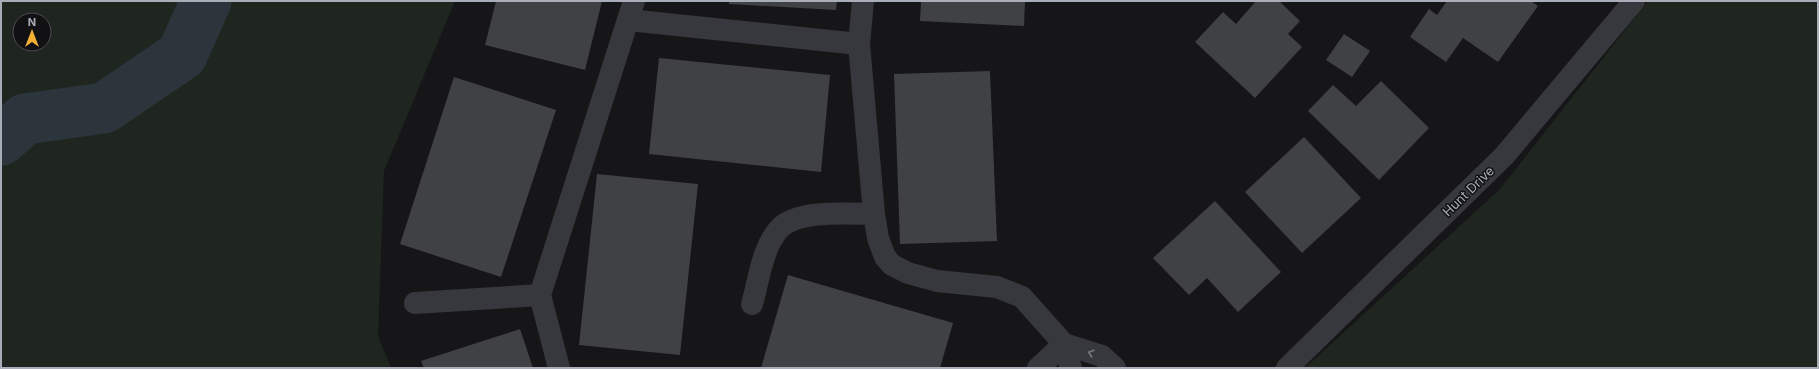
<svg xmlns="http://www.w3.org/2000/svg" width="1819" height="369" viewBox="0 0 1819 369" font-family="Inter,sans-serif">
	<style>
		.green { fill: #1e261f; fill-rule: evenodd }
		.lines { fill: none; stroke-linecap: round; stroke-linejoin: round }
		.river { stroke: #2c353c; stroke-width: 51 }
		.building { fill: #404145 }
		.minor { stroke: #37383d; stroke-width: 22 }
		.oneway { stroke: #757881 }
		.labels { text-anchor: middle; dominant-baseline: central; stroke-width: 3; stroke-linejoin: round; paint-order: stroke }
		.street-label { font-size: 13px; fill: #a8adb8; stroke: #111113 }
	</style>
	<rect width="100%" height="100%" fill="#161618"/>
	<g class="green">
		<path d="M1 1H455L384 171 378 336 391 368H1ZM20 20H44V44H20Z"/>
		<path d="M1648 1H1818V368H1305L1500 189Z"/>
	</g>
	<g class="lines">
		<path class="river" d="M1 140 25 119 104 108 182 55 206 1"/>
	</g>
	<g class="building">
		<path d="M496 1H602L585 70 485 45Z"/>
		<path d="M729 1H837L836 10 729 4Z"/>
		<path d="M921 1H1025L1024 26 920 21Z"/>
		<path d="M1256 1H1279L1300 21 1288 34 1302 47 1255 98 1195 42 1223 12 1236 24Z"/>
		<path d="M1447 1H1531L1538 6 1498 62 1463 38 1446 62 1410 37 1429 9 1437 15Z"/>
		<path d="M1344 34 1370 51 1352 77 1326 60Z"/>
		<path d="M659 58 830 75 821 172 649 154Z"/>
		<path d="M990 71 997 241 900 244 894 74Z"/>
		<path d="M454 77 556 110 501 277 400 244Z"/>
		<path d="M1381 81 1429 128 1379 180 1308 111 1333 85 1356 106Z"/>
		<path d="M1304 137 1361 198 1302 253 1245 192Z"/>
		<path d="M597 174 698 184 680 355 579 345Z"/>
		<path d="M1215 201 1281 272 1238 312 1207 278 1189 295 1153 258Z"/>
		<path d="M788 275 953 323 940 368H761Z"/>
		<path d="M520 329 533 368H424L421 361Z"/>
	</g>
	<g class="lines">
		<g class="minor">
			<path d="M863 1 859 44 874 214 878 238 885 257 892 265 908 273 937 281 997 287 1022 297 1064 344 1071 368"/>
			<path d="M628 20 859 44"/>
			<path d="M415 303 540 295"/>
			<path d="M752 304C759 280 762 248 779 229 797 209 849 214 874 214"/>
			<path d="M1064 344 1102 356 1115 368"/>
			<path d="M559 368 540 295 634 1"/>
			<path d="M1038 368 1064 344"/>
			<path d="M1287 368 1504 156 1634 1"/>
		</g>
	</g>
	<defs><path id="oneway-chevron" d="M-2-3.5L2.5 0L-2 3.5" fill="none" stroke-width="1.6" stroke-linecap="round" stroke-linejoin="round"/></defs>
	<use class="oneway" href="#oneway-chevron" transform="translate(1091 353) rotate(-162)"/>
	<g class="labels">
		<g class="street-label">
			<text transform="translate(1468 191) rotate(-44)">Hunt Drive</text>
		</g>
	</g>
	<rect width="1819" height="369" fill="none" stroke="#a8adb8" stroke-width="4"/>
	<g transform="translate(32 32)"><circle r="19" fill="#111113" stroke="#4d4f55"/>
	<path d="M0-3L7 15L0 10L-7 15Z" fill="#f2b134"/>
	<text y="-6" font-size="11" font-weight="bold" text-anchor="middle" fill="#a8adb8">N</text>
	</g>
</svg>
